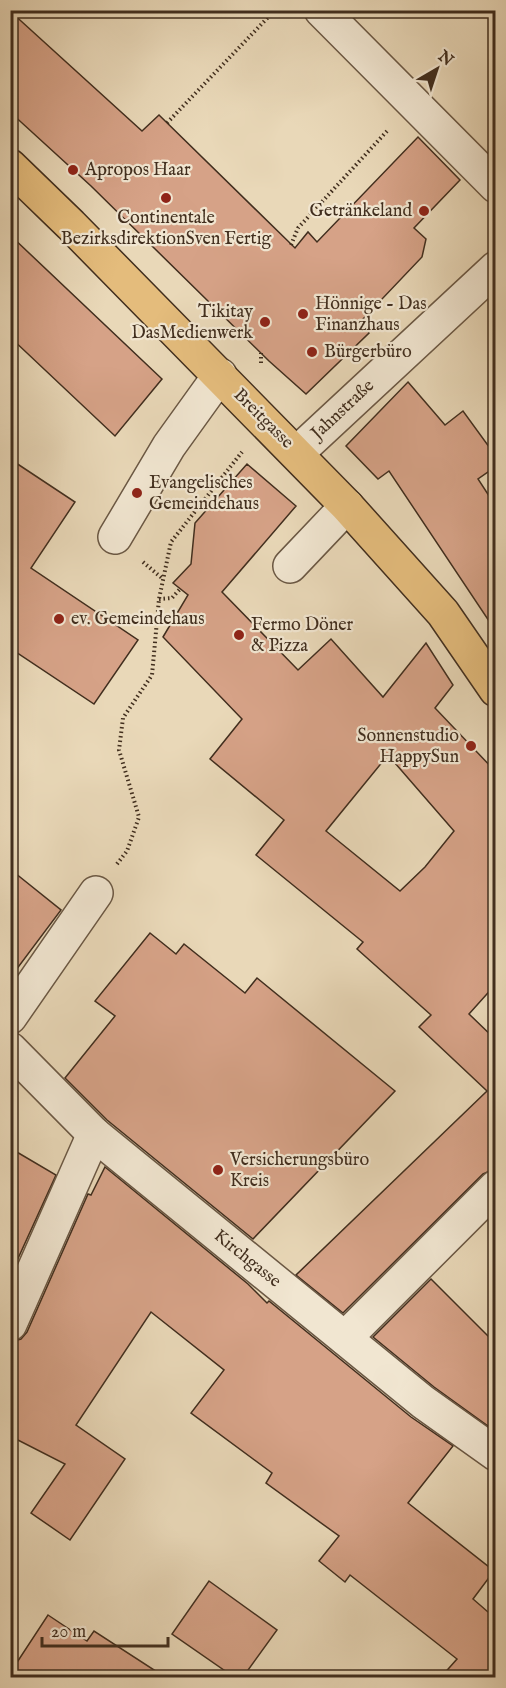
<svg xmlns="http://www.w3.org/2000/svg" width="506" height="1688" viewBox="0 0 506 1688" font-family="'IM FELL English',serif">
	<style>
		.building { fill: #d6a287; stroke: #412e1e; stroke-width: 1.5; fill-rule: evenodd }
		.lines { fill: none; stroke-linecap: round; stroke-linejoin: round }
		.minor-casing { stroke: #6b5844; stroke-width: 36 }
		.major-casing { stroke: #412e1e; stroke-width: 36 }
		.path { stroke: #412e1e; stroke-width: 4; stroke-dasharray: 1.5 3; stroke-linecap: butt }
		.minor { stroke: #f1e6d1; stroke-width: 33 }
		.major { stroke: #e4bc7c; stroke-width: 33 }
		.poi-dot { fill: #8f2418; stroke: #f1e6d1; stroke-width: 2 }
		.labels { text-anchor: middle; dominant-baseline: central; stroke-width: 4.5; stroke-linejoin: round; paint-order: stroke }
		.poi-label { font-size: 18px; fill: #412e1e; stroke: #f1e6d1; text-anchor: start }
		.street-label { font-size: 18px; fill: #412e1e; stroke: #f1e6d1 }
	</style>
	<rect width="100%" height="100%" fill="#e9d8b8"/>
	<filter id="stains"><feTurbulence type="fractalNoise" baseFrequency=".00333" numOctaves="4"/><feColorMatrix values="0 0 0 0 .2 0 0 0 0 .09 0 0 0 0 .02 0 0 0 .5 -.17"/></filter>
	<radialGradient id="worn" r=".72"><stop offset=".6" stop-color="#630" stop-opacity="0"/><stop offset="1" stop-color="#630" stop-opacity=".3"/></radialGradient>
	<g class="building">
		<path d="M10 11 142 131 159 115 295 248 308 232 317 242 418 137 460 180 414 228 426 239 422 257 362 320 369 333 306 394 269 361 91 186 10 112Z"/>
		<path d="M10 235 162 379 115 436 10 337Z"/>
		<path d="M408 382 445 425 463 411 495 455V467L478 479 495 505V630L389 471 378 479 346 446Z"/>
		<path d="M10 459 75 502 31 568 138 640 94 704 10 648Z"/>
		<path d="M247 464 296 506 222 592 298 670 331 639 383 697 426 643 453 685 435 708 495 771V985L469 1014 495 1039V1169L483 1174 343 1313 296 1275 487 1091 419 1027 431 1015 357 949 363 942 256 855 284 820 210 759 242 719 163 637 188 595 173 583 191 564 195 523ZM388 755 454 831 425 867 400 891 326 831Z"/>
		<path d="M10 869 61 910 10 978Z"/>
		<path d="M150 933 176 954 184 944 245 993 257 978 395 1091 253 1239 107 1120 65 1078 115 1016 95 1001Z"/>
		<path d="M10 1148 56 1175 10 1276Z"/>
		<path d="M105 1167 248 1284 267 1303 269 1301 411 1417 453 1446 408 1503 494 1571 473 1599 495 1618V1677H441L457 1659 350 1575 345 1582 319 1561 339 1536 266 1483 272 1473 191 1413 224 1370 151 1312 76 1425 125 1459 70 1540 31 1513 65 1464 10 1436V1342L21 1339 27 1332 88 1194 91 1195Z"/>
		<path d="M431 1279 495 1343V1431L434 1387 373 1337Z"/>
		<path d="M209 1581 277 1630 243 1677H234L172 1634Z"/>
		<path d="M48 1615 87 1641 94 1631 165 1677H10V1673Z"/>
	</g>
	<g class="lines">
		<defs>
			<g id="minor">
				<path d="M321 10 496 186"/>
				<path d="M297 453 496 268"/>
				<path d="M115 537 169 446 220 375"/>
				<path d="M290 566 347 506"/>
				<path d="M10 1017 96 893"/>
				<path d="M10 1049 94 1134 423 1402 496 1454"/>
				<path d="M10 1324 94 1134"/>
				<path d="M345 1338 496 1187"/>
			</g>
			<path id="major" d="M10 166 71 225 347 506 443 613 496 690"/>
		</defs>
		<use href="#minor" class="minor-casing"/>
		<use href="#major" class="major-casing"/>
		<g class="path">
			<path d="M167 123 275 10"/>
			<path d="M291 245 298 228 388 130"/>
			<path d="M261 363V353"/>
			<path d="M143 562 163 579"/>
			<path d="M159 599 172 598 180 589"/>
			<path d="M117 864 127 851 139 817 119 750 123 718 152 675 159 599 171 542 242 452"/>
		</g>
		<use href="#minor" class="minor"/>
		<use href="#major" class="major"/>
	</g>
	<g class="poi-dot">
		<circle cx="73" cy="170" r="6"/>
		<circle cx="166" cy="198" r="6"/>
		<circle cx="424" cy="211" r="6"/>
		<circle cx="303" cy="314" r="6"/>
		<circle cx="265" cy="322" r="6"/>
		<circle cx="312" cy="352" r="6"/>
		<circle cx="137" cy="493" r="6"/>
		<circle cx="59" cy="619" r="6"/>
		<circle cx="239" cy="635" r="6"/>
		<circle cx="471" cy="746" r="6"/>
		<circle cx="218" cy="1170" r="6"/>
	</g>
	<g class="labels">
		<g class="poi-label">
			<text x="85" y="170">Apropos Haar</text>
			<text x="412" y="211" text-anchor="end">Getränkeland</text>
			<text x="166" y="218" text-anchor="middle">Continentale<tspan x="166" dy="21">BezirksdirektionSven Fertig</tspan></text>
			<text x="315" y="304">Hönnige - Das<tspan x="315" dy="21">Finanzhaus</tspan></text>
			<text x="253" y="312" text-anchor="end">Tikitay<tspan x="253" dy="21">DasMedienwerk</tspan></text>
			<text x="324" y="352">Bürgerbüro</text>
			<text x="149" y="483">Evangelisches<tspan x="149" dy="21">Gemeindehaus</tspan></text>
			<text x="71" y="619">ev. Gemeindehaus</text>
			<text x="251" y="625">Fermo Döner<tspan x="251" dy="21">&amp; Pizza</tspan></text>
			<text x="459" y="736" text-anchor="end">Sonnenstudio<tspan x="459" dy="21">HappySun</tspan></text>
			<text x="230" y="1160">Versicherungsbüro<tspan x="230" dy="21">Kreis</tspan></text>
		</g>
		<g class="street-label">
			<text transform="translate(343 410) rotate(-43)">Jahnstraße</text>
			<text transform="translate(263 419) rotate(45)">Breitgasse</text>
			<text transform="translate(247 1259) rotate(39)">Kirchgasse</text>
		</g>
	</g>
	<rect width="506" height="1688" fill="none" stroke="#e9d8b8" stroke-width="36"/>
	<rect x="12" y="12" width="482" height="1664" fill="none" stroke="#412e1e" stroke-width="3"/>
	<rect x="18" y="18" width="470" height="1652" fill="none" stroke="#412e1e" stroke-width="1.5"/>
	<g transform="translate(437 69) rotate(39)" stroke="#f1e6d1" stroke-width="4.5" paint-order="stroke">
	<path d="M0-4.5L10 22L0 15L-10 22Z" fill="#412e1e"/>
	<text y="-9" font-size="16" font-weight="bold" text-anchor="middle" fill="#412e1e">N</text>
	</g>
	<path d="M42 1637v9h126v-9" fill="none" stroke="#412e1e" stroke-width="3"/>
	<text x="51" y="1637" font-size="18" fill="#412e1e" stroke="#f1e6d1" stroke-width="4.5" paint-order="stroke">20 m</text>
	<rect width="100%" height="100%" filter="url(#stains)"/>
	<rect width="100%" height="100%" fill="url(#worn)"/>
</svg>
